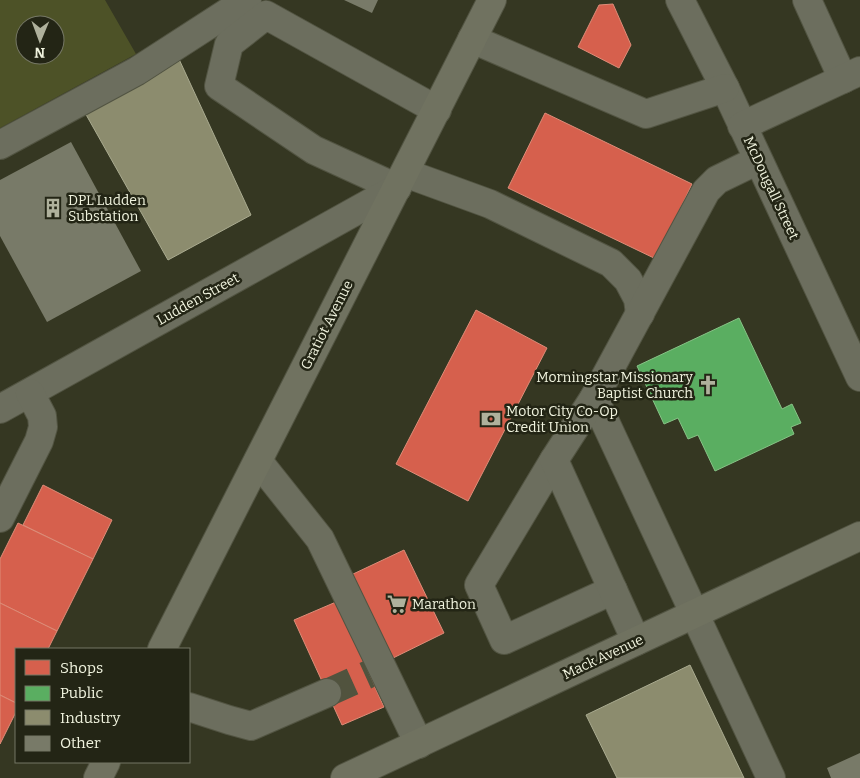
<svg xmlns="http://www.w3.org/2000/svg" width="860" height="778" viewBox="0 0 860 778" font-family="Bitter,serif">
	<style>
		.green { fill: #4d5227; fill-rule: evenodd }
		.shops { fill: #d6604d; stroke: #de8c78 }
		.public { fill: #5aae61; stroke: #87c386 }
		.industry { fill: #8c8c6e; stroke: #aaab90 }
		.building { fill: #787a68 }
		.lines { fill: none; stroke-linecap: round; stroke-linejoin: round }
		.minor-tunnel { stroke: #51533e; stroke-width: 28; stroke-dasharray: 28 14; stroke-linecap: butt }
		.minor-casing { stroke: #525442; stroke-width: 30 }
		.major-casing { stroke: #525442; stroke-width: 30 }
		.minor { stroke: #6c6e5e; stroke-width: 28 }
		.major { stroke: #707260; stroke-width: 28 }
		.labels { text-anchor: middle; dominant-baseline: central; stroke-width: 5; stroke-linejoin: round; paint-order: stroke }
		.street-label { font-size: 14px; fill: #f0f3de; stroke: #232515 }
		.poi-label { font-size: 14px; fill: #f0f3de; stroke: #232515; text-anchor: start }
	</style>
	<rect width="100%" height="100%" fill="#353722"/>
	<path class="green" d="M0 0H105L136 54 0 128ZM25 25H55V55H25Z"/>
	<g class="shops">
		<path d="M613 4 631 45 619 68 578 47 599 5Z"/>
		<path d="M545 113 692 184 656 259 508 188Z"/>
		<path d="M476 310 547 348 468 501 396 464Z"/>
		<path d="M43 485 112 520 93 559 23 525Z"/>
		<path d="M18 523 93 559 57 631 0 603V559Z"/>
		<path d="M404 550 444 633 391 659 351 575Z"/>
		<path d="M336 602 384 707 342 725 294 620Z"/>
		<path d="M0 603 57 631 48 649H16V703L0 695Z"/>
		<path d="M0 695 16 703V712L0 744Z"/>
	</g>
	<path class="public" d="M739 318 782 409 792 404 801 423 791 427 794 434 715 471 698 435 688 439 678 418 664 424 637 366Z"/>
	<g class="industry">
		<path d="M178 57 251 215 168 260 84 111Z"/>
		<path d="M690 665 744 778H617L586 715Z"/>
	</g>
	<g class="building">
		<path d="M344 0H378L372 13Z"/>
		<path d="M71 142 141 271 47 322 0 236V180Z"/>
		<path d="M860 753V778H831L827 768Z"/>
	</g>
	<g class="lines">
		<path class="minor-tunnel" d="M327 693 369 674"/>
		<defs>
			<g id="minor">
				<path d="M680 0 725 88 860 377"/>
				<path d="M807 0 843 79"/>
				<path d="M472 39 646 114 725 88"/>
				<path d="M742 126 860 71"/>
				<path d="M0 145 137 71 247 0"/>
				<path d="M405 173 490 204 611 263 628 280 638 299 640 314"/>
				<path d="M397 188 314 150 219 86 229 44 266 15 437 110"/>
				<path d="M594 398 771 778"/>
				<path d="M0 409 397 188"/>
				<path d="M554 460 479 585 504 640 613 590"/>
				<path d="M258 461 320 539 419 744"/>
				<path d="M0 518 39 441 43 427 42 416 30 393"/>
				<path d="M636 641 554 460 594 398 706 191 717 180 758 160"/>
				<path d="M189 707 229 720 251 726 327 693"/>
			</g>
			<g id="major">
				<path d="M162 649 492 0"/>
				<path d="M98 778 106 762"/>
				<path d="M345 778 860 536"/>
			</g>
		</defs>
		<use href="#minor" class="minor-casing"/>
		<use href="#major" class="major-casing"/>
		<use href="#minor" class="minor"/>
		<use href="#major" class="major"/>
	</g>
	<defs>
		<symbol id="building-bare" viewBox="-9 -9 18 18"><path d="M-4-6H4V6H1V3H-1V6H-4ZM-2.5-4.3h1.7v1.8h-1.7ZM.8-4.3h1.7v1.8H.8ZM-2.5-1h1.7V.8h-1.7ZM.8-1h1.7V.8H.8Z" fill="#afb19c" stroke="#232515" stroke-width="2.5" paint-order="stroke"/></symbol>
		<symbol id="church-bare" viewBox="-9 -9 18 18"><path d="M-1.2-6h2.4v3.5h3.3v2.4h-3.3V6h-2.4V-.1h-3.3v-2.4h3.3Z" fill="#afb19c" stroke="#232515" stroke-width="2.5" paint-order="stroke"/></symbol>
		<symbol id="bank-bare" viewBox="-9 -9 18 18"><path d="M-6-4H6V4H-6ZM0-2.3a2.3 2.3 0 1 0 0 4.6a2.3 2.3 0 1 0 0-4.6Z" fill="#afb19c" stroke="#232515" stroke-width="2.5" paint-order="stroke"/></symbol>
		<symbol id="supermarket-bare" viewBox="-9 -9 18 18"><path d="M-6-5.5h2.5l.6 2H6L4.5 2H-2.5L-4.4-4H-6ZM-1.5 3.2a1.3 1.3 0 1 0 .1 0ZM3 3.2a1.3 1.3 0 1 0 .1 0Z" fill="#afb19c" stroke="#232515" stroke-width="2.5" paint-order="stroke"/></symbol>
	</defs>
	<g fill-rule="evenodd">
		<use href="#building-bare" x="39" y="194" width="28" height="28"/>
		<use href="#church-bare" x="694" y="371" width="28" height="28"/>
		<use href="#bank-bare" x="477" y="405" width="28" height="28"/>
		<use href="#supermarket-bare" x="383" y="590" width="28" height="28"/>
	</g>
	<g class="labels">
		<g class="street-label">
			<text transform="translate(771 188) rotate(65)">McDougall Street</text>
			<text transform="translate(198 299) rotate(-29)">Ludden Street</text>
			<text transform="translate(327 325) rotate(-63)">Gratiot Avenue</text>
			<text transform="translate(603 657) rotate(-25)">Mack Avenue</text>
		</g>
		<g class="poi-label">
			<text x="68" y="200">DPL Ludden<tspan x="68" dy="16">Substation</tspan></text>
			<text x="693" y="377" text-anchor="end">Morningstar Missionary<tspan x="693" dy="16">Baptist Church</tspan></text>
			<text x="506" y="411">Motor City Co-Op<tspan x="506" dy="16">Credit Union</tspan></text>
			<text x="412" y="604">Marathon</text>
		</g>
	</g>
	<rect x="15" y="648" width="175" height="115" fill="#232515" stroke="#757765"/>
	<rect x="25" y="660" width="25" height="15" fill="#d6604d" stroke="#757765"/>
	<text x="60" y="673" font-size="15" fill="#f0f3de">Shops</text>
	<rect x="25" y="686" width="25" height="15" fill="#5aae61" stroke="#757765"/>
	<text x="60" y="698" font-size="15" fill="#f0f3de">Public</text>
	<rect x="25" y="710" width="25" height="15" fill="#8c8c6e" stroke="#757765"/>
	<text x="60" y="723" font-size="15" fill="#f0f3de">Industry</text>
	<rect x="25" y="736" width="25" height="15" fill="#787a68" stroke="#757765"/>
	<text x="60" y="748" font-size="15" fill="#f0f3de">Other</text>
	<g transform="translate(40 40) rotate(181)"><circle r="24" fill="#232515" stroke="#757765"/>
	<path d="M0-4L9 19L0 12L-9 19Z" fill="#afb19c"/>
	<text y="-8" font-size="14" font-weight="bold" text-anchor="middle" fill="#f0f3de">N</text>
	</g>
</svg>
